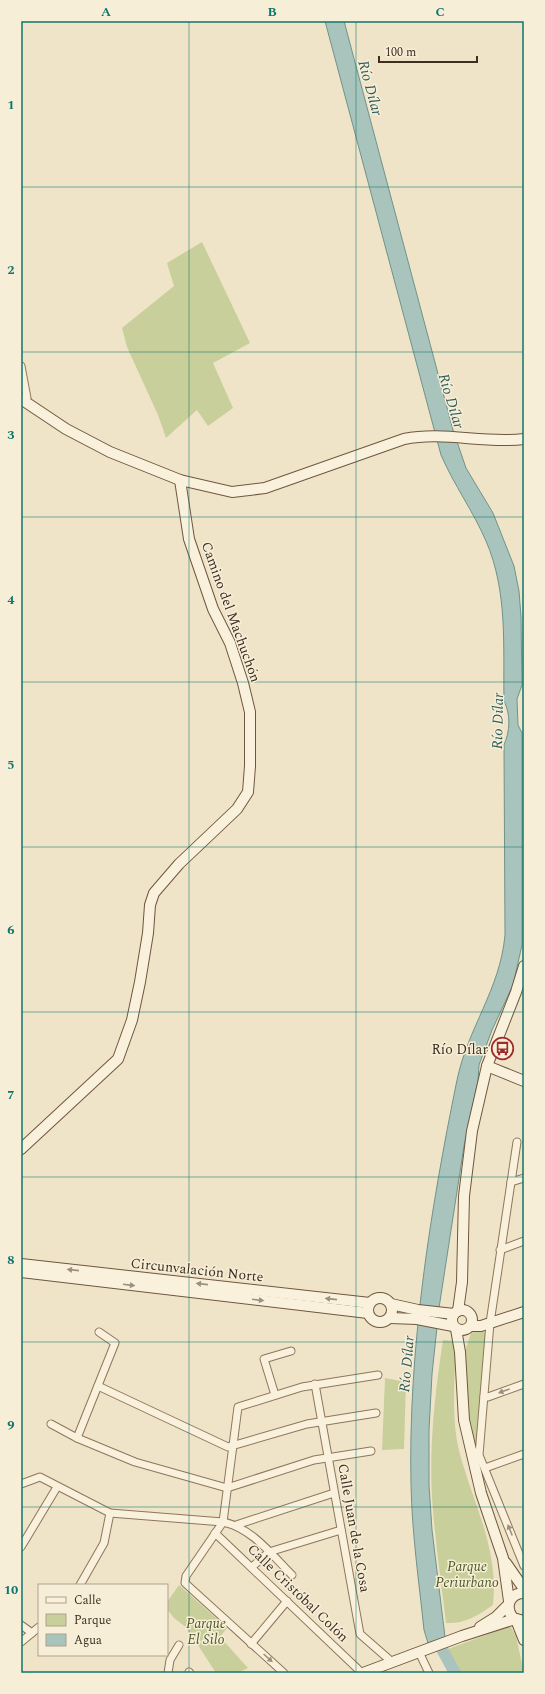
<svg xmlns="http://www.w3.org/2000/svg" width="545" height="1694" viewBox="0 0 545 1694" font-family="Spectral,serif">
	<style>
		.green { fill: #c9cf9b }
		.water { fill: #a9c4bc; stroke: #6f938a }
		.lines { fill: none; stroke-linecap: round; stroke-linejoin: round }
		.river { stroke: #a9c4bc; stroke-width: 12 }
		.street-casing { stroke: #8d765c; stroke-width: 9 }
		.secondary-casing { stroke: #6f573f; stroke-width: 12 }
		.street { stroke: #faf1dc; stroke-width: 7 }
		.secondary { stroke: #faf1dc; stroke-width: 10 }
		.oneway { fill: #9c907e }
		.grid { fill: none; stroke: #0f766e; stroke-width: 1; stroke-opacity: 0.55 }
		.labels { text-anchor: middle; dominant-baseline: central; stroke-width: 3; stroke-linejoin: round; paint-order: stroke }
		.street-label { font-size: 14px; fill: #3d2e20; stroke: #f7eed8 }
		.poi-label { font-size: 14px; fill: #3d2e20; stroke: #f7eed8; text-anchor: end }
		.park-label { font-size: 14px; font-style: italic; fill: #4d5a26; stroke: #f7eed8 }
		.water-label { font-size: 15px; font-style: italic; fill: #2f5d5a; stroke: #f7eed8 }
		.neatline { fill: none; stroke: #0f766e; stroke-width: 1.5 }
		.grid-label { font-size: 13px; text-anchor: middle; font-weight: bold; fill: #0f766e }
	</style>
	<rect width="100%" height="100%" fill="#f0e4c8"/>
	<g class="green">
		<path d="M202 242 250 343 213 363 233 408 208 426 197 410 166 438 158 415 127 347 122 328 174 286 167 263Z"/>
		<path d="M481 1330 485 1333 486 1340 475 1455 468 1421 465 1351 471 1333Z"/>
		<path d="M443 1340 455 1341C456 1378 450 1417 460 1454 474 1506 499 1549 493 1605 477 1616 465 1624 446 1623 441 1582 435 1540 432 1498 429 1446 435 1392 443 1340Z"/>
		<path d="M385 1378 406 1382 404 1449 382 1450Z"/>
		<path d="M179 1585 227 1628 220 1637 248 1668 238 1673H216L187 1628 174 1618 167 1609V1602Z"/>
		<path d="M510 1626 516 1636 524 1673H458L448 1649Z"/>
	</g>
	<path class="water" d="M325 21H344L453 430 466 468 493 513 514 566 519 591 521 617 522 685 517 699 518 725 522 733V945L513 985 492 1030 479 1065 478 1081 464 1146 439 1308 432 1374 429 1430V1485L432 1530 445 1637 428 1643 424 1630C419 1582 412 1534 411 1485 408 1350 430 1212 457 1080 468 1027 500 990 505 935L504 745C510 731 511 715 504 701 503 647 508 592 486 541 473 511 454 485 441 455Z"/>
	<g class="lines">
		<path class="river" d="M437 1634 443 1651 455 1673"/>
		<defs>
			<g id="street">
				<path d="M21 366 27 398 24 402"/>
				<path d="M517 1142 490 1323 479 1455 524 1566"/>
				<path d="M511 1182 524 1178"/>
				<path d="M500 1250 524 1241"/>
				<path d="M315 1384 360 1634 392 1662"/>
				<path d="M98 1386 228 1447 307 1424 376 1413"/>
				<path d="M275 1395 264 1359 291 1351"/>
				<path d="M484 1397H488L524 1384"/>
				<path d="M51 1424 77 1438 135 1462 227 1488 314 1460 371 1451"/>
				<path d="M77 1438 115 1343 99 1332"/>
				<path d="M485 1468 524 1454"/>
				<path d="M21 1484 40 1477 110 1513 223 1522C252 1528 272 1555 292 1575"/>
				<path d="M236 1525 334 1493"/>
				<path d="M215 1533 362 1673"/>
				<path d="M21 1547 57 1487"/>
				<path d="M252 1567 269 1552 341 1530"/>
				<path d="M80 1585 104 1543 110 1513"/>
				<path d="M21 1625 32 1633"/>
				<path d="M21 1642 39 1627"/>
				<path d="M251 1644 287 1601"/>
				<path d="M419 1652 429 1673"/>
				<path d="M189 1672 190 1673"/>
				<path d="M168 1673 170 1660 179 1645"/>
				<path d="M284 1673 185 1583 186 1576 223 1522 238 1407 302 1387 378 1375"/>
			</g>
			<g id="secondary">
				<path d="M21 399 66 429 110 452 180 480 232 492 265 488 404 439C445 431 483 444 524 439"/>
				<path d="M487 1066 524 1081"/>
				<path d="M21 1149 118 1059 132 1020 140 982 148 933 150 905 154 893 179 864 237 809 248 792 250 766V712L243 683 230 643 213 609 189 539 180 480"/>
				<path d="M21 1264 370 1303"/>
				<path d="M21 1272 368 1313"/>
				<circle cx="380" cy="1310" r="12"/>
				<path d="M391 1304 418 1310 454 1314"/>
				<circle cx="462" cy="1320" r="10"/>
				<path d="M458 1311 462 1282 464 1196 472 1131 487 1066 516 992 524 966"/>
				<path d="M390 1318 417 1319 453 1326"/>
				<path d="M471 1326H481L524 1312"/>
				<path d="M456 1329 460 1352 464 1420 481 1493 503 1558 509 1601"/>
				<path d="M506 1563 524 1589"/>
				<path d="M524 1593C510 1593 504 1607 513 1618L524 1621"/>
				<path d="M516 1620 524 1640"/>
				<path d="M480 1627 496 1617 508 1605"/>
				<path d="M363 1673 462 1636 515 1619"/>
			</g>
		</defs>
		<use href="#street" class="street-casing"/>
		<use href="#secondary" class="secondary-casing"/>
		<use href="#street" class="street"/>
		<use href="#secondary" class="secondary"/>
	</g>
	<defs><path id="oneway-solid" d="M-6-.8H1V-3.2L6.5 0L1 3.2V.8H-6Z"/></defs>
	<g class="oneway">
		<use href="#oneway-solid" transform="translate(73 1270) rotate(-174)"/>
		<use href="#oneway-solid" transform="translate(202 1284) rotate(-174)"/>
		<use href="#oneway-solid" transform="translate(129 1285) rotate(7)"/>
		<use href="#oneway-solid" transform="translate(331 1299) rotate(-174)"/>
		<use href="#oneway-solid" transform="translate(258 1300) rotate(7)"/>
		<use href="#oneway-solid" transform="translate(504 1391) rotate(160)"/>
		<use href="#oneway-solid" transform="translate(510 1530) rotate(-112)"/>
		<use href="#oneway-solid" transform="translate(268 1658) rotate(42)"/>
	</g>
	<path class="grid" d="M189 21V1673M356 21V1673M21 187H524M21 352H524M21 517H524M21 682H524M21 847H524M21 1012H524M21 1177H524M21 1342H524M21 1507H524"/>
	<defs>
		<symbol id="bus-ring" viewBox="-11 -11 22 22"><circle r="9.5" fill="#f7eed8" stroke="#9e2a2b" stroke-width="1.5"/><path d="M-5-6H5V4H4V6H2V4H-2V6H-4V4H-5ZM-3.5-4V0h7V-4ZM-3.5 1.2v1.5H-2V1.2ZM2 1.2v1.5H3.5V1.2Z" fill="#9e2a2b"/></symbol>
	</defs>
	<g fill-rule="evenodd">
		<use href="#bus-ring" x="490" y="1036" width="25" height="25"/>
	</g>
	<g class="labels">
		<g class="street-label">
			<text transform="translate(231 612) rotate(70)">Camino del Machuchón</text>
			<text transform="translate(197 1270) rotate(6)">Circunvalación Norte</text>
			<text transform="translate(354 1528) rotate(80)">Calle Juan de la Cosa</text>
			<text transform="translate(298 1593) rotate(44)">Calle Cristóbal Colón</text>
		</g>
		<g class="poi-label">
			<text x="488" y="1049">Río Dílar</text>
		</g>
		<g class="park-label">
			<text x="467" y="1566">Parque<tspan x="467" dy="16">Periurbano</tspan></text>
			<text x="206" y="1623">Parque<tspan x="206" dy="16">El Silo</tspan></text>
		</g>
		<g class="water-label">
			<text transform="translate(370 88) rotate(75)">Río Dílar</text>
			<text transform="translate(451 401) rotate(73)">Río Dílar</text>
			<text transform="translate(498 721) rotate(-89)">Río Dílar</text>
			<text transform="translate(407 1364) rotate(-85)">Río Dílar</text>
		</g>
	</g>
	<rect width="545" height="1694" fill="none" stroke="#f7eed8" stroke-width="44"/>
	<rect x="38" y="1584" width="130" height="72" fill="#f7eed8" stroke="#ada18e"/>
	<rect x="46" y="1597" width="20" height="6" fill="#faf1dc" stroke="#ada18e"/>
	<text x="74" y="1604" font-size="12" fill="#3d2e20">Calle</text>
	<rect x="46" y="1614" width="20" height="12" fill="#c9cf9b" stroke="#ada18e"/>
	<text x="74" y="1624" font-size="12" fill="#3d2e20">Parque</text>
	<rect x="46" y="1634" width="20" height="12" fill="#a9c4bc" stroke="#ada18e"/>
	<text x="74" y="1644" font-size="12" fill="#3d2e20">Agua</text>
	<path d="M379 56v6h98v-6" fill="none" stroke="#3d2e20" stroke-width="2"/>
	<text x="385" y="56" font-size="12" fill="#3d2e20" stroke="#f7eed8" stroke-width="3" paint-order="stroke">100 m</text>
	<rect x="22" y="22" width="501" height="1650" class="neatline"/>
	<g class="grid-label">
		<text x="106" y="16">A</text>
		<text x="272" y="16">B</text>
		<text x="440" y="16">C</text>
		<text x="11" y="109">1</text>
		<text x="11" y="274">2</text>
		<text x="11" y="439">3</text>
		<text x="11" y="604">4</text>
		<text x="11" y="769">5</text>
		<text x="11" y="934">6</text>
		<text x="11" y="1099">7</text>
		<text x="11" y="1264">8</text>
		<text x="11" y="1429">9</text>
		<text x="11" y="1594">10</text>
	</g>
</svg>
